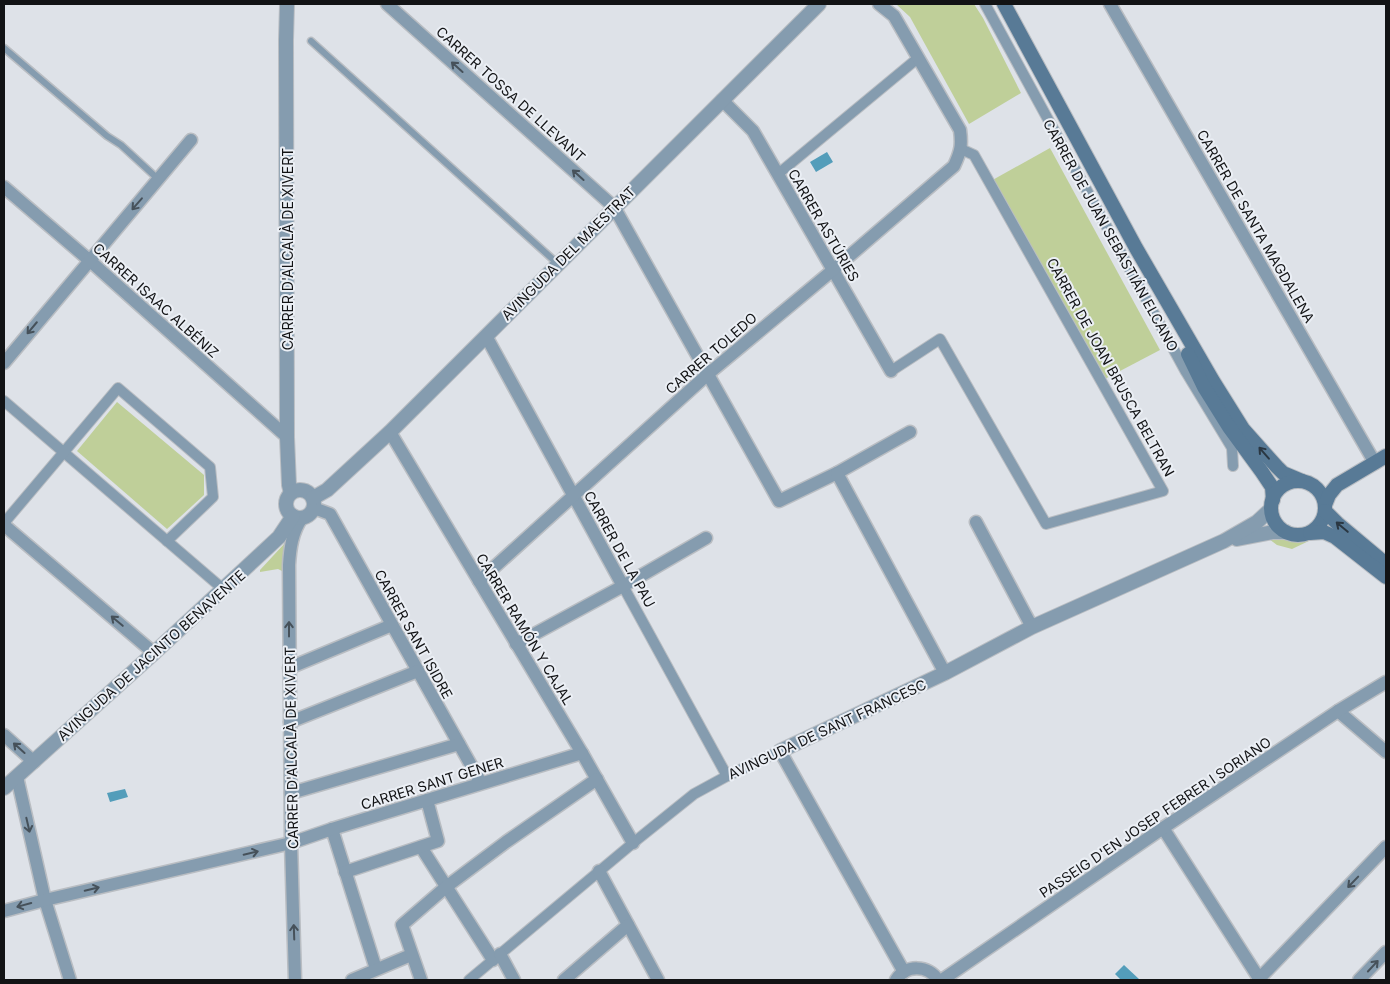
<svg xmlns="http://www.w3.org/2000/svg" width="1390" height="984" viewBox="0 0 1390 984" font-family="Inter,sans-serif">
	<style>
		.green { fill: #bfcf99 }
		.water { fill: #539dba }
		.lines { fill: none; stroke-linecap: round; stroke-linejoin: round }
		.service-casing { stroke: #b9bdc2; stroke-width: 9 }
		.pedestrian-casing { stroke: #b9bdc2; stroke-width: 12 }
		.minor-casing { stroke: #b9bdc2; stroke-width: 15 }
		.tertiary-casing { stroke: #b9bdc2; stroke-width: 16 }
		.secondary-casing { stroke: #b9bdc2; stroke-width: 16 }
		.service { stroke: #859caf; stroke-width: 6 }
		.pedestrian { stroke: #859caf; stroke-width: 10 }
		.minor { stroke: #859caf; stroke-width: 12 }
		.tertiary { stroke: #859caf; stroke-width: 14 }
		.secondary { stroke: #587a96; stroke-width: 14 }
		.oneway { stroke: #46515a }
		.oneway2 { stroke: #2a3742 }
		.labels { text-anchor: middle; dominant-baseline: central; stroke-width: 4; stroke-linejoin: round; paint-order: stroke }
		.street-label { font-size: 14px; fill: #121315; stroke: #ebeff5 }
	</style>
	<rect width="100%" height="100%" fill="#dee2e8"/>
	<g class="green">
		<path d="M896 4H974L983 18 1021 93 969 124 910 17Z"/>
		<path d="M1050 148 1160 350 1101 381 989 182Z"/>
		<path d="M117 402 204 475V495L167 529 77 451Z"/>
		<path d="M1280 534C1290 538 1297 542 1308 537L1313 539 1292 549 1277 545 1265 536Z"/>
		<path d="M285 543 282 571 278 569 260 572V570Z"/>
	</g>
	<g class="water">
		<path d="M827 152 833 162 816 172 810 162Z"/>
		<path d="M125 789 128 797 110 802 107 793Z"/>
		<path d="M1124 965 1140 980H1121L1115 974Z"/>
	</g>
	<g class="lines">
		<defs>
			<g id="service">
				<path d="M311 41 558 264"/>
				<path d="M4 48 107 136 121 145 158 179"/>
			</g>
			<g id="pedestrian">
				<path d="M985 4 1186 372 1232 448 1233 466"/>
				<path d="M778 174 918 58"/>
				<path d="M891 371 940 339 1046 524 1163 491 974 155 961 149"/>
				<path d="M4 401 223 589"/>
				<path d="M4 523 118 388 210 467 213 497 167 541"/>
				<path d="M623 586 727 776"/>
				<path d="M469 980 633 843 694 794 727 776 780 751"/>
			</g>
			<g id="minor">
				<path d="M387 4 614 207 779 501 837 473 910 432"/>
				<path d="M1110 4 1375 463"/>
				<path d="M722 100 753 131 891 371"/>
				<path d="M4 187 89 260 287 437"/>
				<path d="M486 336 623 586"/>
				<path d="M4 363 191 140"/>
				<path d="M390 432 582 753 633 843"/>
				<path d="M837 473 945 673"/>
				<path d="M314 508 330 514 481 783"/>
				<path d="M976 522 1032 627"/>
				<path d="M4 525 154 653"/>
				<path d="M479 581 708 374 833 270 954 166C961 151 962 145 960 130L894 16 879 4"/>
				<path d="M516 644 623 586 706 538"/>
				<path d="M289 668 392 625"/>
				<path d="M1338 711 1386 752"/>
				<path d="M290 722 418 671"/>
				<path d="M4 735 34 762"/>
				<path d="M780 751 904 972"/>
				<path d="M17 777 45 900 70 980"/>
				<path d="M291 793 459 744"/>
				<path d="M1163 828 1260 980"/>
				<path d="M332 829 376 969"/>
				<path d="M421 847 493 960"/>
				<path d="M599 871 658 980"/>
				<path d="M345 872 438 841 427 800"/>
				<path d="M4 911 45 900 291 843 332 829 582 753"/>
				<path d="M500 954 514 980"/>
				<path d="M295 980 291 843 289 565C290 549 292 532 302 518"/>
				<path d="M352 980 411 955"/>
				<path d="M421 980 402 925 446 887 506 842 597 779"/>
				<path d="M564 980 628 925"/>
				<path d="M896 980C906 964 928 965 938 980"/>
				<path d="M942 980 1163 828 1338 711 1386 682"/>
				<path d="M1258 980 1386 847"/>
				<path d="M1359 980 1386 952"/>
			</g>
			<g id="tertiary">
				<path d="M287 4 286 40 287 437 289 485 291 493"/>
				<circle cx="300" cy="504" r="14"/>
				<path d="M313 498 327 490 390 432 819 4"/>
				<path d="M1237 539 1273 532H1286"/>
				<path d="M780 751 945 673 1032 627 1224 541 1257 522 1271 509"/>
				<path d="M4 788 154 653 279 537 293 516"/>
			</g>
			<g id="secondary">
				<path d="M1004 4 1136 248 1213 381 1243 429 1277 467 1283 473 1302 481"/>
				<path d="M1188 354 1204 387 1229 427 1262 472 1272 487 1273 500"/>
				<circle cx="1298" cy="508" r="27"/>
				<path d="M1325 505 1329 495 1337 485 1386 456"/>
				<path d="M1325 511 1337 523 1386 564"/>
				<path d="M1310 533 1324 532 1335 537 1386 577"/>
			</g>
		</defs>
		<use href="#service" class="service-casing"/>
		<use href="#pedestrian" class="pedestrian-casing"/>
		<use href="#minor" class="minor-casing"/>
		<use href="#tertiary" class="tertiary-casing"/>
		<use href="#secondary" class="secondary-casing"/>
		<use href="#service" class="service"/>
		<use href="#pedestrian" class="pedestrian"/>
		<use href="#minor" class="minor"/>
		<use href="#tertiary" class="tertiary"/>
		<use href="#secondary" class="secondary"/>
	</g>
	<defs><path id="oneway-shaft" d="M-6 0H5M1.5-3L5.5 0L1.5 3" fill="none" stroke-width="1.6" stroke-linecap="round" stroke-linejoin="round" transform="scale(1.25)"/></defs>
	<g class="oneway">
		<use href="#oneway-shaft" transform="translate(457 67) rotate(-138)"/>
		<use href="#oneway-shaft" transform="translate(578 175) rotate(-138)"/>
		<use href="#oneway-shaft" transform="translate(137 204) rotate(131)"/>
		<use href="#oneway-shaft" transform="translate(32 328) rotate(130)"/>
		<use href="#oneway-shaft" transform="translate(117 621) rotate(-140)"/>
		<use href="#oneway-shaft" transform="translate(289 629) rotate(-90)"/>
		<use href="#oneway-shaft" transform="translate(19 748) rotate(-138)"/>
		<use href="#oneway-shaft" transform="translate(28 825) rotate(77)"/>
		<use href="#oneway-shaft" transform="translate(251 853) rotate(-13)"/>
		<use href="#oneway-shaft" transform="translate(1353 882) rotate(134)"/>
		<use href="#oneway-shaft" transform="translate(92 889) rotate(-13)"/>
		<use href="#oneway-shaft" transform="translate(24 905) rotate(165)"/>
		<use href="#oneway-shaft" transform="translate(294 932) rotate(-92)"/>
		<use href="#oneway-shaft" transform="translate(1373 966) rotate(-47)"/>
	</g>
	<g class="oneway2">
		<use href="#oneway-shaft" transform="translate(1264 453) rotate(-131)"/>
		<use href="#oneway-shaft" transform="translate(1342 527) rotate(-140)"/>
	</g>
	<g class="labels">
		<g class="street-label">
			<text transform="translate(511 94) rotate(42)">CARRER TOSSA DE LLEVANT</text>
			<text transform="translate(824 225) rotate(60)">CARRER ASTÚRIES</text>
			<text transform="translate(1256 226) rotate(60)">CARRER DE SANTA MAGDALENA</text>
			<text transform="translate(1111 235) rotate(61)">CARRER DE JUAN SEBASTIÁN ELCANO</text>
			<text transform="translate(287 249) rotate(-90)">CARRER D'ALCALÀ DE XIVERT</text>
			<text transform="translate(568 253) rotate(-45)">AVINGUDA DEL MAESTRAT</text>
			<text transform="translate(156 300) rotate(42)">CARRER ISAAC ALBÉNIZ</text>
			<text transform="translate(711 353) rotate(-41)">CARRER TOLEDO</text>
			<text transform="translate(1111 367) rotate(61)">CARRER DE JOAN BRUSCA BELTRAN</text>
			<text transform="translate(620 549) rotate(61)">CARRER DE LA PAU</text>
			<text transform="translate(525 629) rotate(59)">CARRER RAMÓN Y CAJAL</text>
			<text transform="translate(414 634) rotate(61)">CARRER SANT ISIDRE</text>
			<text transform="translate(151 655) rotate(-42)">AVINGUDA DE JACINTO BENAVENTE</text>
			<text transform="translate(827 729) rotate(-25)">AVINGUDA DE SANT FRANCESC</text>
			<text transform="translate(291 748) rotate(-91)">CARRER D'ALCALÀ DE XIVERT</text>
			<text transform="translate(432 783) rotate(-17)">CARRER SANT GENER</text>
			<text transform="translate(1155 817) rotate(-34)">PASSEIG D'EN JOSEP FEBRER I SORIANO</text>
		</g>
	</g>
	<rect width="1390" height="984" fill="none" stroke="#121315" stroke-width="10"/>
</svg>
